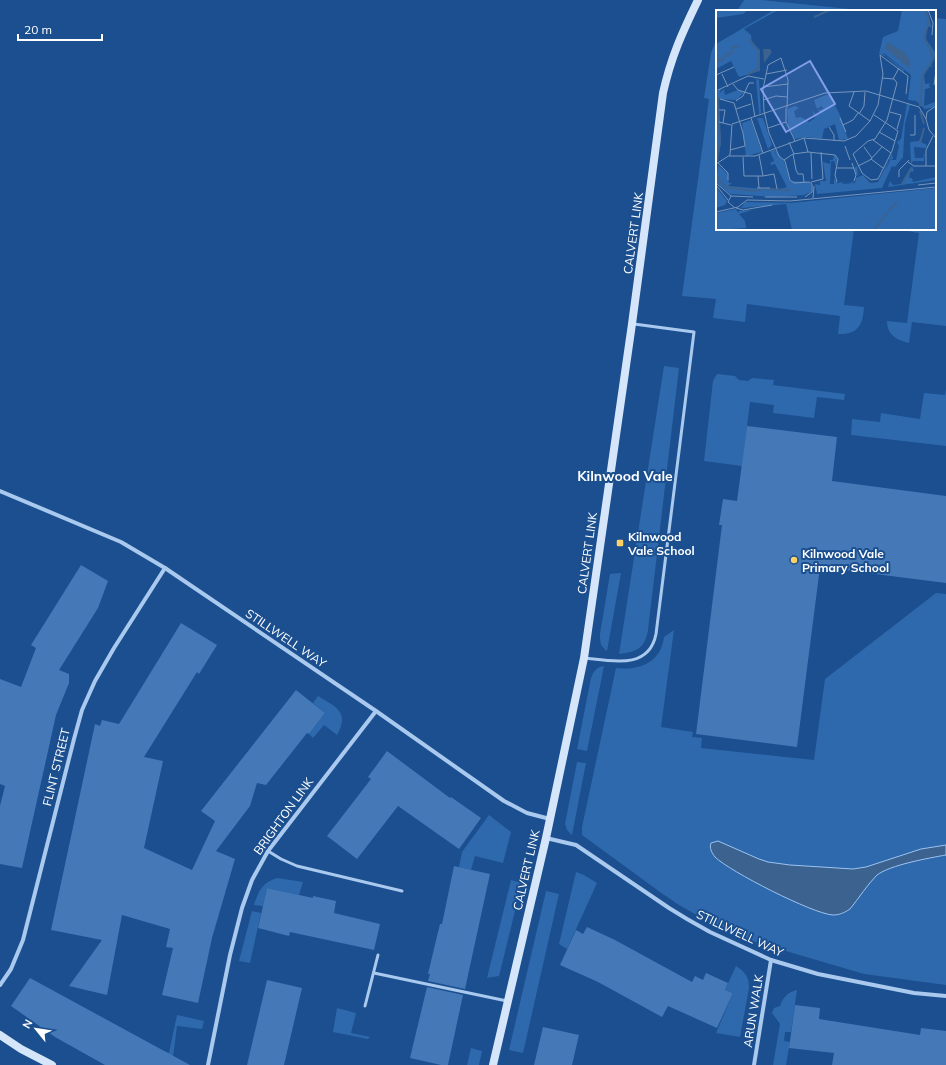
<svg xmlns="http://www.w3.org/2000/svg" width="946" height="1065" viewBox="0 0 946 1065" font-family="Mulish,sans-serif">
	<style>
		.green { fill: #2e69ad }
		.water { fill: #3c6290; stroke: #9cc4f0 }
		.building { fill: #4478b7 }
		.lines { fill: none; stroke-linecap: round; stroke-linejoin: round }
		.lane { stroke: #a9c9ee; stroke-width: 3 }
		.street { stroke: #a9c9ee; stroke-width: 4 }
		.secondary { stroke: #d6e6fa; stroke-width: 8 }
		.poi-dot { fill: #ffd166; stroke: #1b4f8f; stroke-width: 1.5 }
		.labels { text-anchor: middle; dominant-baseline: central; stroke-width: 4; stroke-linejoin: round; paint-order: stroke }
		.street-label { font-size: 12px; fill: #fff; stroke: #1b4f8f }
		.poi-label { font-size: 12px; font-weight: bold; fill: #fff; stroke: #1b4f8f; text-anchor: start }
		.quarter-label { font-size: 14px; font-weight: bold; fill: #fff; stroke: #1b4f8f }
		.inset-river { fill: none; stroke: #3c6290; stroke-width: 2 }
		.inset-road { fill: none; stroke: #7695bc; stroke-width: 1 }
		.view { fill: #839eea; fill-opacity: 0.15; stroke: #839eea; stroke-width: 2 }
		.inset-edge { fill: none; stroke: #fff; stroke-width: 2 }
	</style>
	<rect width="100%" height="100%" fill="#1b4f8f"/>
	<g class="green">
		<path d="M744 0H762L869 11H737Z"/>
		<path d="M935 18 946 19V326L912 322 909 343C897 340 887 335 887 321L907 323 919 233 896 229H935Z"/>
		<path d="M717 38V229H854L844 305 864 307C863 325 858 335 838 334L840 316 747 304 745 322 713 318 716 299 682 296 709 99 704 98 711 53Z"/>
		<path d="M664 366 679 368 648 630C645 648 637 652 619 654Z"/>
		<path d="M717 374 735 376 739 380 748 381 752 378 774 380 773 385 845 394 844 400 817 397 814 418 773 413 774 405 750 402 742 466 704 461 713 381Z"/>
		<path d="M946 388V446L851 435 852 419 880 422 881 413 920 419 924 393 945 395Z"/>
		<path d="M621 573 607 651C600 646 600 642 600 634L610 574Z"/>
		<path d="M936 593 946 594V985L864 974 752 941 695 914 679 905 660 892 582 835V827L616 668C638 671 661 663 664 637L674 630 661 727 693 732 692 737 702 738 701 748 814 760 825 679Z"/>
		<path d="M604 666 587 751 577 749 591 678C594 671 596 667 604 666Z"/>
		<path d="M318 696C336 707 350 712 337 735L324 725 313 738 309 734 325 713 313 703Z"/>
		<path d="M577 762 586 763 572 835 567 830 565 824Z"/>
		<path d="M489 815 511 832 503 863 475 856 471 870 459 867 462 852Z"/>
		<path d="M576 872 584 875 597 883 567 949 559 944Z"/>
		<path d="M277 878 303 882 299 895 267 888 263 906 254 905C258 891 263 882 277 878Z"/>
		<path d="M511 880 522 883 499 976 487 978Z"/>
		<path d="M546 891 559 894 523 1053 509 1050Z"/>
		<path d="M252 911 261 913 250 963 239 961Z"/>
		<path d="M736 966C745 972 749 976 749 988L740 1037 716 1033 733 993 725 990Z"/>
		<path d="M797 990 791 1032H785L784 1041 790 1042 786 1065H773L780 1024 772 1013 774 1008 780 1006C783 997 788 992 797 990Z"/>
		<path d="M337 1008 356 1013 351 1033 370 1037 368 1039 333 1032Z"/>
		<path d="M177 1015 204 1021 202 1029 177 1026 172 1065H157L164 1051 169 1053Z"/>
		<path d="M471 1048 482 1051 479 1065H467Z"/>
	</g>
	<path class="water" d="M718 841 759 859 768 862 790 865 853 869 866 867 921 849 946 845V855C929 858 890 865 877 875 867 885 859 898 850 909 844 913 839 915 833 915 813 914 729 871 715 857 712 853 709 848 711 843Z"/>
	<g class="building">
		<path d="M747 426 837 437 832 481 946 496V583L820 567 797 747 696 734 722 525H719L723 499 737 501Z"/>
		<path d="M81 565 108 581 98 608 59 670 69 674V683L56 715 22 868 0 864V806L5 786 0 784V679L21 687 36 648 31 645Z"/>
		<path d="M181 623 217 645 199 674 197 672 144 757 163 761 144 848 192 870 215 821 201 811 296 690 325 713 309 734 307 733 266 785 257 783 250 806 216 851 235 859 212 938 198 1003 162 995 173 948 166 947 170 929 122 915 107 995 69 986 102 940 51 930 95 724 100 726 102 720 119 724Z"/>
		<path d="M387 751 450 798 451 797 481 818 459 849 398 806 357 859 327 836 371 779 368 777Z"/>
		<path d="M454 866 490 874 465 989 428 981 430 974H428L438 932 440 924H442Z"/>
		<path d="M267 888 313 898V896L336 901 334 913 380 924 374 950 290 932 289 936 258 928Z"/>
		<path d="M587 927 615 940 692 982 695 976 703 980 706 973 728 983 725 990 733 993 717 1028 668 1006 662 1017 598 982 560 965 576 930 583 934Z"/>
		<path d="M30 978 190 1065H105L55 1037 11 1006Z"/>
		<path d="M267 980 302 988 284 1065H247Z"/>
		<path d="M427 987 463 995 448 1065H441L410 1058Z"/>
		<path d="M795 1005 820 1008 819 1019 920 1035 921 1028 946 1031V1065H832L834 1053 789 1048Z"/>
		<path d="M543 1027 579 1035 572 1065H534Z"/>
	</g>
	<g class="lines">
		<g class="lane">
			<path d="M585 658C612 661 649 670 656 634L694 332 634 324"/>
			<path d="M268 851 281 859 297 866 402 891"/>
			<path d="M374 973 507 1001"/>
			<path d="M365 1006 378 955"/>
		</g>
		<g class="street">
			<path d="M0 491 121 542 165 568 376 711 504 801 527 813 550 819"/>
			<path d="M546 838 576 845 669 908 687 919 710 932 771 960 818 974 914 993 946 996"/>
			<path d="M0 985 11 969 23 940 74 739 82 710 95 681 114 648 165 568"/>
			<path d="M208 1065 230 955 242 908 252 880 268 851 376 711"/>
			<path d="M754 1065 771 960"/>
		</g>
		<g class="secondary">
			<path d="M0 1035 21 1049 52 1065"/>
			<path d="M493 1065 546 838 584 658 632 324 663 93C671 57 682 33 698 0"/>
		</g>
	</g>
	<g class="poi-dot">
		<rect x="616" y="539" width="8" height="8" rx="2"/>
		<circle cx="794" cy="560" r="4"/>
	</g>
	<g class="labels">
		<g class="street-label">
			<text transform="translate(633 233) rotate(-82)">CALVERT LINK</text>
			<text transform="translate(587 553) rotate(-82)">CALVERT LINK</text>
			<text transform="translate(286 638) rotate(34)">STILLWELL WAY</text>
			<text transform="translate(56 767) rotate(-76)">FLINT STREET</text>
			<text transform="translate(283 816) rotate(-54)">BRIGHTON LINK</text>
			<text transform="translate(526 870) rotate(-77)">CALVERT LINK</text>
			<text transform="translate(740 933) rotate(25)">STILLWELL WAY</text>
			<text transform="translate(753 1011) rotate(-81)">ARUN WALK</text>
		</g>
		<g class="poi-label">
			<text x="628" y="536">Kilnwood<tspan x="628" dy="14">Vale School</tspan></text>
			<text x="802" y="553">Kilnwood Vale<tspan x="802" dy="14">Primary School</tspan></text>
		</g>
		<g class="quarter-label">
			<text x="625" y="476">Kilnwood Vale</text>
		</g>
	</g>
	<g transform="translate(716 10)">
		<rect width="220" height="220" fill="#1b4f8f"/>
		<path d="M0 0H32L27 4 0 8ZM58 0H62L28 19 35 25 36 33 44 40V61L23 67 15 51 0 59V34ZM186 0H211L216 18 213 16 211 19 210 29 220 44 215 55 217 57 214 56 208 64 209 74 216 73 213 74 214 78 209 79 208 96 219 92 220 96 215 98 209 99 200 91 192 90 195 65 169 44 166 43 188 60V62L169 46 163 44 167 27 182 21ZM37 68H38L43 70 45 103 43 104 40 69ZM5 79 4 83 8 79 9 85 22 80 28 82 21 90 2 89 5 133 1 151 0 80ZM110 85H114L124 105 132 129 123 130 119 114 108 119 106 129 90 127 79 129 72 116 71 99 79 96 83 98 78 101 80 108 85 107 93 112 99 108 96 101 101 105 104 103 102 100 107 99 106 96 101 99 98 90ZM191 93 194 95 189 114 187 147 179 157 176 156 166 178 101 184 99 174 104 175V171H110L107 152 114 154V150H117L118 145 121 148 120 157 118 151H115L114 174H118V168L121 173 128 172 126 174 139 173 140 168 137 173H132L137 172 141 166 138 158 141 156 142 164 140 168 147 165 154 173 162 172 176 144 177 149 173 150 169 163 174 150H180L183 136 181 132 185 129ZM41 108H47L56 135 52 139ZM35 110 46 142 30 146 26 113ZM209 117 205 132 211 135 210 138 198 137 199 148H207L209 142 208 151H197L195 154 194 132 203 131ZM56 140H59L68 151 74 171 93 172 96 176 94 178 96 177 95 182 88 185 57 187 14 184 0 172 2 155 11 163 13 173H16L12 176 61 180 71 177 59 154 55 155 54 153 58 151 54 141H58L62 149 59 142ZM196 156 198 161 194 162 193 168H196L197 172 220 167V170L172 177 174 171 177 175 185 174ZM0 177 11 191 9 195 0 198ZM220 178V220H76L70 194 25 198 29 192 75 193ZM20 199 22 203 23 201 37 200 23 204 29 211 30 218 0 220V203Z" fill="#2e69ad"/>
		<path d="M171 32 188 42 194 51V59L169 38ZM47 39H54L56 42 48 53Z" fill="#3c6290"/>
		<path class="inset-river" d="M98 7 114 0M0 49 5 51 9 46 16 43 17 37 23 36M32 64 43 59V41L33 29M204 96 207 65 218 48 208 27 213 13 210 0M204 101 208 114M204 133 208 118M1 151 4 131 2 87M0 166 10 177 37 181 47 179M186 174 195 158M50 179 75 180M173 201 181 192M158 220 171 203"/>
		<path class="inset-road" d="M212 0 217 13 216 25M6 64 12 77M50 64 71 60M0 65 18 57M177 69 183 58M17 74 22 80 35 84 39 107M218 75 220 61M47 77 72 74M2 80 32 66 48 69M138 82 133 96 154 111M4 89 18 93 27 123 29 136 14 140M47 90 60 86 71 87M20 91 27 86 33 73H38M220 96 211 102 210 109 213 120 220 128M70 98V112L79 131M71 98 72 70 65 48 52 55 47 79 48 101 53 123 63 146 69 151 74 170 78 173 93 172 96 174V182L89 187M20 99 35 94M3 100H9L7 113M174 102 185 105 181 119M143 104 148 96 149 82M35 108 47 143M124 108 130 122M3 112 15 115M127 115 137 110 142 103M113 117 118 125V131M52 118 70 112M163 122 179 131M194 125H199V105M88 128 92 142M157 130 175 143M152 131 137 144 146 163 155 170 162 169 176 141 182 121 158 105M152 131 159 129 171 110 181 73 178 69 166 68M73 132 78 144M129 136 134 150M148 137 156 148M95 143 96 169M77 144 80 160 82 164H87L88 172M13 146H39L88 128 128 131 140 126 154 111 162 95 167 64 164 45 192 66 190 84M27 147 28 166H47L43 145M155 149 167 158M68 150 77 144 92 142 119 145 122 149 119 165 121 172M192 152 198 156H220M2 153 12 163V170M136 153 140 165 138 171M0 154 14 145 16 114 109 83 150 81 160 84 203 97 210 109M142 156 154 150 166 137M210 156V140L217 126M120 158H138M42 166 43 178M47 166 58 164 61 179M183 167V160L193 150M95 172 107 169 105 142M0 173 15 186M0 175 12 190M202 175 220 173M41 178H54M49 187H81M97 188 98 176M19 198 12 192 15 186 37 187M20 198 27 200 56 195M0 202 22 197 31 190 74 191 220 177"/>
		<path class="view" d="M94 51 119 94 70 122 45 79Z"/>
		<rect width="220" height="220" class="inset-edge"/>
	</g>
	<g transform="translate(36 1029) rotate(300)" stroke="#1b4f8f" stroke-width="3" paint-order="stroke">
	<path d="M0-3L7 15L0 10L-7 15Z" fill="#ffffff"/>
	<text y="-6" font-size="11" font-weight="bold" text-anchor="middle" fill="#ffffff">N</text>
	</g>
	<path d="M18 34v6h84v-6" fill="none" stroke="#ffffff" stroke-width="2"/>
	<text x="24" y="34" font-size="12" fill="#ffffff" stroke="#1b4f8f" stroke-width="3" paint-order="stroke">20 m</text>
</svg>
